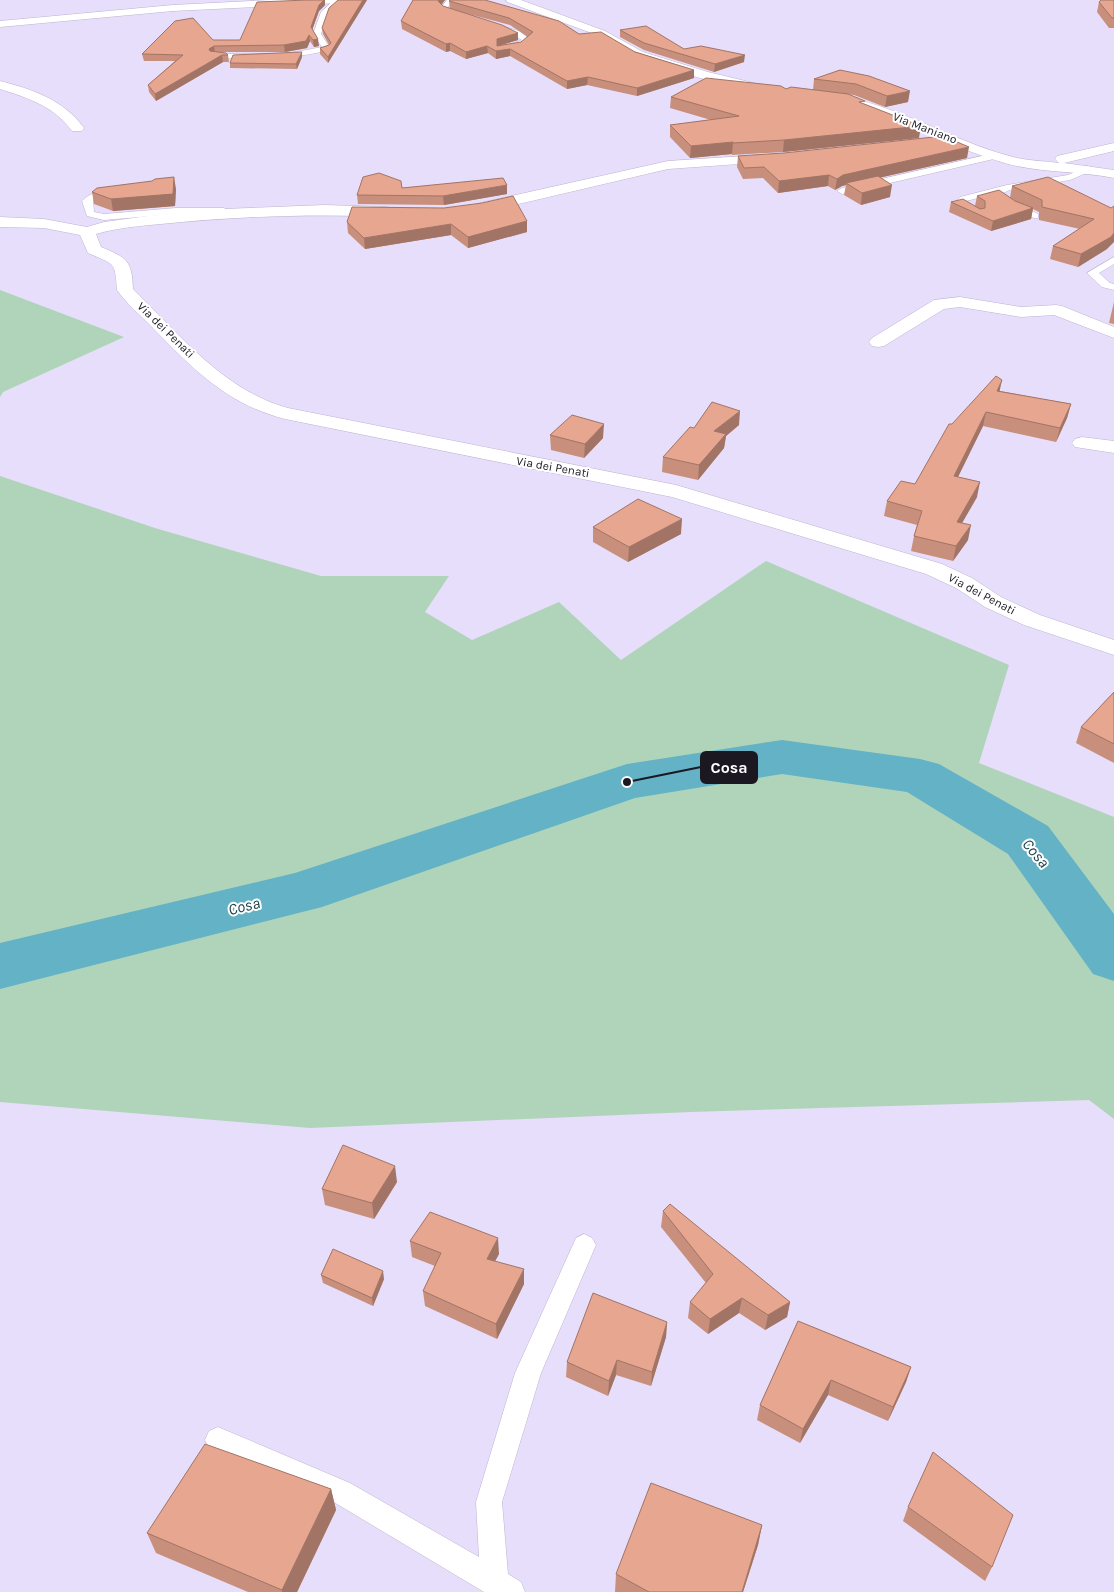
<svg xmlns="http://www.w3.org/2000/svg" width="1114" height="1592" viewBox="0 0 1114 1592" font-family="Karla,sans-serif">
	<style>
		.green { fill: #b0d4ba }
		.lines { fill: none; stroke-linecap: round; stroke-linejoin: round }
		.river { fill: #63b2c5; fill-rule: evenodd }
		.lane-casing { stroke: #bdb4d0; stroke-width: 1 }
		.street-casing { stroke: #bdb4d0; stroke-width: 1 }
		.lane { fill: #fff; fill-rule: evenodd }
		.street { fill: #fff; fill-rule: evenodd }
		.wall { fill: #c78f7c }
		.shaded-wall { fill: #a27465 }
		.building { fill: #e7a690; stroke: #a27465 }
		.labels { text-anchor: middle; dominant-baseline: central; stroke-width: 4; stroke-linejoin: round; paint-order: stroke }
		.far-street-label { font-size: 12px; fill: #1b1822; stroke: #fff }
		.water-label { font-size: 16px; font-style: italic; fill: #20454e; stroke: #fff }
		.leader { fill: none; stroke: #1b1822; stroke-width: 2 }
		.callout-dot { fill: #1b1822; stroke: #fff; stroke-width: 2 }
		.callout { fill: #1b1822; stroke: #1b1822; stroke-width: 2 }
		.callout-label { font-size: 16px; text-anchor: middle; font-weight: bold; fill: #fff }
	</style>
	<rect width="100%" height="100%" fill="#e7defb"/>
	<g class="green">
		<path d="M0 290 124 337 3 392 0 397Z"/>
		<path d="M0 476 155 528 321 576H449L425 612 472 640 559 602 621 660 766 561 1009 665 979 763 1114 817V1119L1089 1100 691 1112 310 1128 0 1102Z"/>
	</g>
	<g class="lines">
		<path class="river" d="M782 740 920 759 939 764 1048 826 1114 914V981L1093 974 1008 854 907 792 782 774 635 798 322 907 0 989V943L295 873 627 764Z"/>
		<defs>
			<g id="lane">
				<path d="M334 0H351L340 2 328 13 321 34 330 48 329 50C291 60 255 59 216 58L212 56 216 54H285L322 47 313 34 321 12Z"/>
				<path d="M447 0H454L447 8 464 15V17L441 10 440 9Z"/>
				<path d="M493 24 519 31 531 40 521 48 504 51V47L522 40 513 35 493 28Z"/>
				<path d="M995 153 999 156 998 158 842 194 837 191 842 188Z"/>
				<path d="M1088 166 1093 169 1091 171 1070 180 1010 190 1003 193 1006 198 1038 214V218C1030 220 995 202 994 194L966 201 965 202 979 213 974 216 955 203 960 197 1007 185 1068 175Z"/>
				<path d="M116 190 121 193 119 195 100 197 93 200 94 212 104 214 176 208H224L233 214 228 217 222 214H176L104 220 87 216 82 201C91 191 104 191 116 190Z"/>
				<path d="M1114 257V264L1099 273 1110 283 1114 284V290L1102 287 1087 273Z"/>
				<path d="M584 1234 592 1238 596 1245 541 1373 502 1502 508 1574 521 1582 525 1592H484L332 1501 209 1449 205 1440 209 1431 218 1427 350 1483 479 1557 476 1502 515 1373 576 1238Z"/>
			</g>
			<g id="street">
				<path d="M271 0H343L338 3 173 11 0 27V21L173 5Z"/>
				<path d="M506 0H521L605 31 643 52 708 72 762 85 764 88 758 92 700 78 635 58 597 35 507 2Z"/>
				<path d="M0 81C32 89 64 100 84 128L82 131H72C54 106 28 98 0 89Z"/>
				<path d="M859 100C914 114 962 145 1017 158 1031 161 1045 161 1059 163L1055 159 1057 156 1114 143V151L1064 163 1114 170V178C1079 171 1043 173 1008 164 955 149 907 123 854 107L853 104 854 101Z"/>
				<path d="M775 154 780 155 782 158 780 161 668 169 480 213 475 211 472 208 475 205 480 203 668 161Z"/>
				<path d="M325 205 387 207 392 209 395 212 392 215 387 217C318 214 250 216 182 222 154 225 123 226 96 234L101 247C127 258 132 260 133 289 178 333 224 391 288 408L676 485 942 564 972 578 1001 597 1040 615 1114 640V655L1024 625 985 607 956 588 926 574 672 497 285 419C226 404 192 368 151 326 140 315 126 303 117 290 115 261 115 265 88 253L80 235 44 228 0 227V217L44 219 87 227 104 222 148 216 224 209Z"/>
				<path d="M960 297 1021 307 1056 305 1062 306 1114 327V338L1054 315 1021 317 960 307 944 309 884 346 878 347 872 346 869 342 872 338 934 300Z"/>
				<path d="M1082 437 1114 441V453L1075 447 1072 443 1075 439Z"/>
			</g>
		</defs>
		<use href="#lane" class="lane-casing"/>
		<use href="#street" class="street-casing"/>
		<use href="#lane" class="lane"/>
		<use href="#street" class="street"/>
	</g>
	<g class="wall">
		<path d="M308 0H325V5L319 11 312 30 319 46 314 47 310 41 307 48 285 52H219L228 55 229 62H223L156 101 149 92 148 85 175 61H144L142 54 240 40Z"/>
		<path d="M338 0H367L328 63 320 54V48L329 45 323 34 322 28Z"/>
		<path d="M413 0H445L441 5 443 6 518 33V40L501 45 521 42 528 37 510 25 450 9 449 1 579 34 694 70V78L637 96 587 85 567 89 510 56 496 59 488 53 466 59 450 51 446 52 402 29 401 21Z"/>
		<path d="M1114 0V28H1109L1097 12 1099 2Z"/>
		<path d="M620 30 684 49 744 62 714 72 644 50 620 37Z"/>
		<path d="M302 57 297 69 230 68V63Z"/>
		<path d="M840 70 908 102 885 107 854 95 813 90 814 79Z"/>
		<path d="M786 89 864 104 919 138 783 152 732 155V154L690 158 670 137V125L711 120 670 108 671 97Z"/>
		<path d="M738 156 967 158 880 177 890 197 861 205 844 195 846 185 842 186 835 190 828 186 778 193 763 178 743 179 737 167Z"/>
		<path d="M1012 186 1111 208 1107 249 1078 267 1050 259 1053 246 1080 229 1039 220V212L1033 209 1031 219 991 231 949 212 951 202 975 206 977 196 1010 198Z"/>
		<path d="M402 188 507 194 444 205 358 204 357 195Z"/>
		<path d="M176 189 175 206 113 211 94 204 92 192Z"/>
		<path d="M527 221V232L468 248 451 235 365 249 348 233 347 222Z"/>
		<path d="M1114 302V324L1109 323Z"/>
		<path d="M1000 391 1071 404 1067 418 1056 442 983 426 958 477 977 497 962 523 968 540 953 561 911 551 914 536 917 525 884 516 887 501 915 484 952 424Z"/>
		<path d="M739 425 726 436 724 448 698 480 662 472 663 457 694 428Z"/>
		<path d="M550 435 603 438 584 458 551 450Z"/>
		<path d="M593 527 681 534 628 562 593 542Z"/>
		<path d="M1114 692V763L1076 743 1081 727Z"/>
		<path d="M397 1182 374 1219 325 1205 322 1189Z"/>
		<path d="M663 1211 790 1302 787 1317 765 1330 739 1313 708 1334 688 1318 690 1302 706 1283 661 1227Z"/>
		<path d="M410 1241 499 1254 495 1261 524 1284 497 1339 425 1306 423 1291 435 1266 412 1257Z"/>
		<path d="M321 1275 384 1279 373 1306 323 1283Z"/>
		<path d="M798 1321 911 1367 906 1382 888 1421 828 1395 800 1443 757 1420 760 1405Z"/>
		<path d="M667 1322 666 1337 651 1386 616 1375 608 1396 566 1377 567 1362Z"/>
		<path d="M331 1489 336 1510 297 1592H248L156 1553 147 1533Z"/>
		<path d="M908 1507 992 1567 985 1581 903 1521Z"/>
		<path d="M762 1525 758 1545 743 1592H615L616 1574Z"/>
	</g>
	<g class="shaded-wall">
		<path d="M324 0H325V5L319 11 311 33V27L319 5Z"/>
		<path d="M363 0H367L328 63V57Z"/>
		<path d="M439 0H445L439 8 438 1Z"/>
		<path d="M518 33V40L498 46 510 49V56L496 59V51L497 39Z"/>
		<path d="M309 35 310 41 307 48 285 52 284 45Z"/>
		<path d="M318 39 319 46 314 47 313 40Z"/>
		<path d="M450 43V51L446 52V44Z"/>
		<path d="M214 46 215 52 210 55 209 49Z"/>
		<path d="M487 46 488 53 466 59V52Z"/>
		<path d="M302 52V57L297 69 296 64Z"/>
		<path d="M222 55 223 62 156 101 155 94Z"/>
		<path d="M745 55 744 62 714 72 715 64Z"/>
		<path d="M694 70V78L637 96V88Z"/>
		<path d="M588 77 587 85 567 89V81Z"/>
		<path d="M910 91 908 102 885 107 887 96Z"/>
		<path d="M921 126 919 138 783 152 784 140Z"/>
		<path d="M733 142 732 154 690 158 691 146Z"/>
		<path d="M969 147 967 158 848 185 846 183V185L842 186 835 190 837 179 843 175Z"/>
		<path d="M829 175 828 186 778 193 779 181Z"/>
		<path d="M174 177 176 189 175 206 113 211 111 199Z"/>
		<path d="M507 185V194L444 205 443 196Z"/>
		<path d="M892 185 890 197 861 205 862 193Z"/>
		<path d="M1033 208 1031 219 991 231 993 221Z"/>
		<path d="M527 221V232L468 248V237Z"/>
		<path d="M451 224V235L365 249 364 238Z"/>
		<path d="M1114 233V242L1107 249 1078 267 1081 254Z"/>
		<path d="M1002 380 999 394 997 391Z"/>
		<path d="M1071 404 1067 418 1056 442 1060 428Z"/>
		<path d="M740 411 739 425 726 436 724 448 698 480 699 465 714 431Z"/>
		<path d="M986 412 983 426 951 491 954 476Z"/>
		<path d="M604 424 603 438 584 458 585 444Z"/>
		<path d="M980 482 977 497 954 537 957 522Z"/>
		<path d="M682 519 681 534 628 562 629 547Z"/>
		<path d="M971 525 968 540 953 561 956 546Z"/>
		<path d="M395 1166 397 1182 374 1219 372 1203Z"/>
		<path d="M498 1238 499 1254 488 1274 487 1259Z"/>
		<path d="M524 1269V1284L497 1339 496 1324Z"/>
		<path d="M383 1271 384 1279 373 1306 372 1298Z"/>
		<path d="M742 1298 739 1313 708 1334 710 1319Z"/>
		<path d="M790 1302 787 1317 765 1330 768 1315Z"/>
		<path d="M667 1322 666 1337 651 1386 652 1372Z"/>
		<path d="M617 1360 616 1375 608 1396 609 1381Z"/>
		<path d="M911 1367 906 1382 888 1421 893 1407Z"/>
		<path d="M831 1380 828 1395 800 1443 803 1429Z"/>
		<path d="M331 1489 336 1510 297 1592H282V1590Z"/>
		<path d="M762 1525 758 1545 743 1592H742Z"/>
	</g>
	<g class="building">
		<path d="M308 0H324L319 5 311 27 318 39 313 40 309 35 306 41 284 45 214 46 209 49 210 51 226 53 228 55H222L155 94 148 85 183 55 142 54 175 21 193 18 213 40H240L257 2Z"/>
		<path d="M338 0H363L328 57 320 48 329 45 331 43 322 28 329 8Z"/>
		<path d="M413 0H439L438 1 443 6 502 25 518 33 497 39V46L521 42 533 32 509 18 449 1 450 0H485L559 21 579 34 601 32 635 52 694 70 637 88 588 77 567 81 510 49 496 51 487 46 466 52 450 43 446 44 401 21Z"/>
		<path d="M1101 0H1114V18H1112L1099 2Z"/>
		<path d="M646 26 684 49 701 46 745 55 715 64 644 43 620 30Z"/>
		<path d="M302 52 296 64 230 63 233 55Z"/>
		<path d="M840 70 869 76 910 91 887 96 856 84 814 79Z"/>
		<path d="M706 78 781 86 786 89 791 87 848 94 865 101 859 102 921 126 784 140 733 143V142L691 146 670 125 739 116 671 97Z"/>
		<path d="M943 136 969 147 843 175 837 179 829 175 779 181 764 167 744 168 738 156 784 153Z"/>
		<path d="M379 173 401 181 402 188 503 178 507 185 443 196 357 195 363 177Z"/>
		<path d="M878 176 892 185 862 193 846 183Z"/>
		<path d="M174 177 173 194 111 199 92 192 97 188 152 181 155 179Z"/>
		<path d="M1048 177 1111 208 1114 206V233L1111 237 1081 254 1053 246 1094 219 1042 207V200L1012 186Z"/>
		<path d="M999 190 1015 201 1033 208 993 221 951 202 963 199 980 209 985 208V201L977 196Z"/>
		<path d="M513 196 527 221 468 237 451 224 364 238 347 222 352 207 444 208 482 203Z"/>
		<path d="M996 376 1002 380 997 391 1071 404 1060 428 986 412 954 476 980 482 957 522 971 525 956 546 914 536 922 511 887 501 901 481 915 484 949 424H952Z"/>
		<path d="M712 402 740 411 714 431 726 434 699 465 663 457 690 427 694 428Z"/>
		<path d="M572 415 604 424 585 444 550 435Z"/>
		<path d="M638 499 682 519 629 547 593 527Z"/>
		<path d="M1114 692V744L1081 727Z"/>
		<path d="M343 1145 395 1166 372 1203 322 1189Z"/>
		<path d="M670 1204 790 1302 768 1315 742 1298 710 1319 690 1302 713 1274 663 1211Z"/>
		<path d="M430 1212 498 1238 487 1259 524 1269 496 1324 423 1291 441 1253 410 1241Z"/>
		<path d="M333 1249 383 1271 372 1298 321 1275Z"/>
		<path d="M593 1293 667 1322 652 1372 617 1360 609 1381 567 1362Z"/>
		<path d="M798 1321 911 1367 893 1407 831 1380 803 1429 760 1405Z"/>
		<path d="M205 1444 331 1489 282 1590 147 1533Z"/>
		<path d="M933 1452 1013 1515 992 1567 908 1507Z"/>
		<path d="M651 1483 762 1525 742 1592H649L616 1574Z"/>
	</g>
	<g class="labels">
		<g class="far-street-label">
			<text transform="translate(925 128) rotate(21)">Via Maniano</text>
			<text transform="translate(166 330) rotate(44)">Via dei Penati</text>
			<text transform="translate(553 467) rotate(10)">Via dei Penati</text>
			<text transform="translate(982 594) rotate(28)">Via dei Penati</text>
		</g>
		<g class="water-label">
			<text transform="translate(1036 853) rotate(50)">Cosa</text>
			<text transform="translate(244 906) rotate(-14)">Cosa</text>
		</g>
	</g>
	<path class="leader" d="M627 782L701 767"/>
	<circle class="callout-dot" cx="627" cy="782" r="5"/>
	<rect class="callout" x="701" y="752" width="56" height="31" rx="5"/>
	<g class="callout-label">
		<text x="729" y="773">Cosa</text>
	</g>
</svg>
